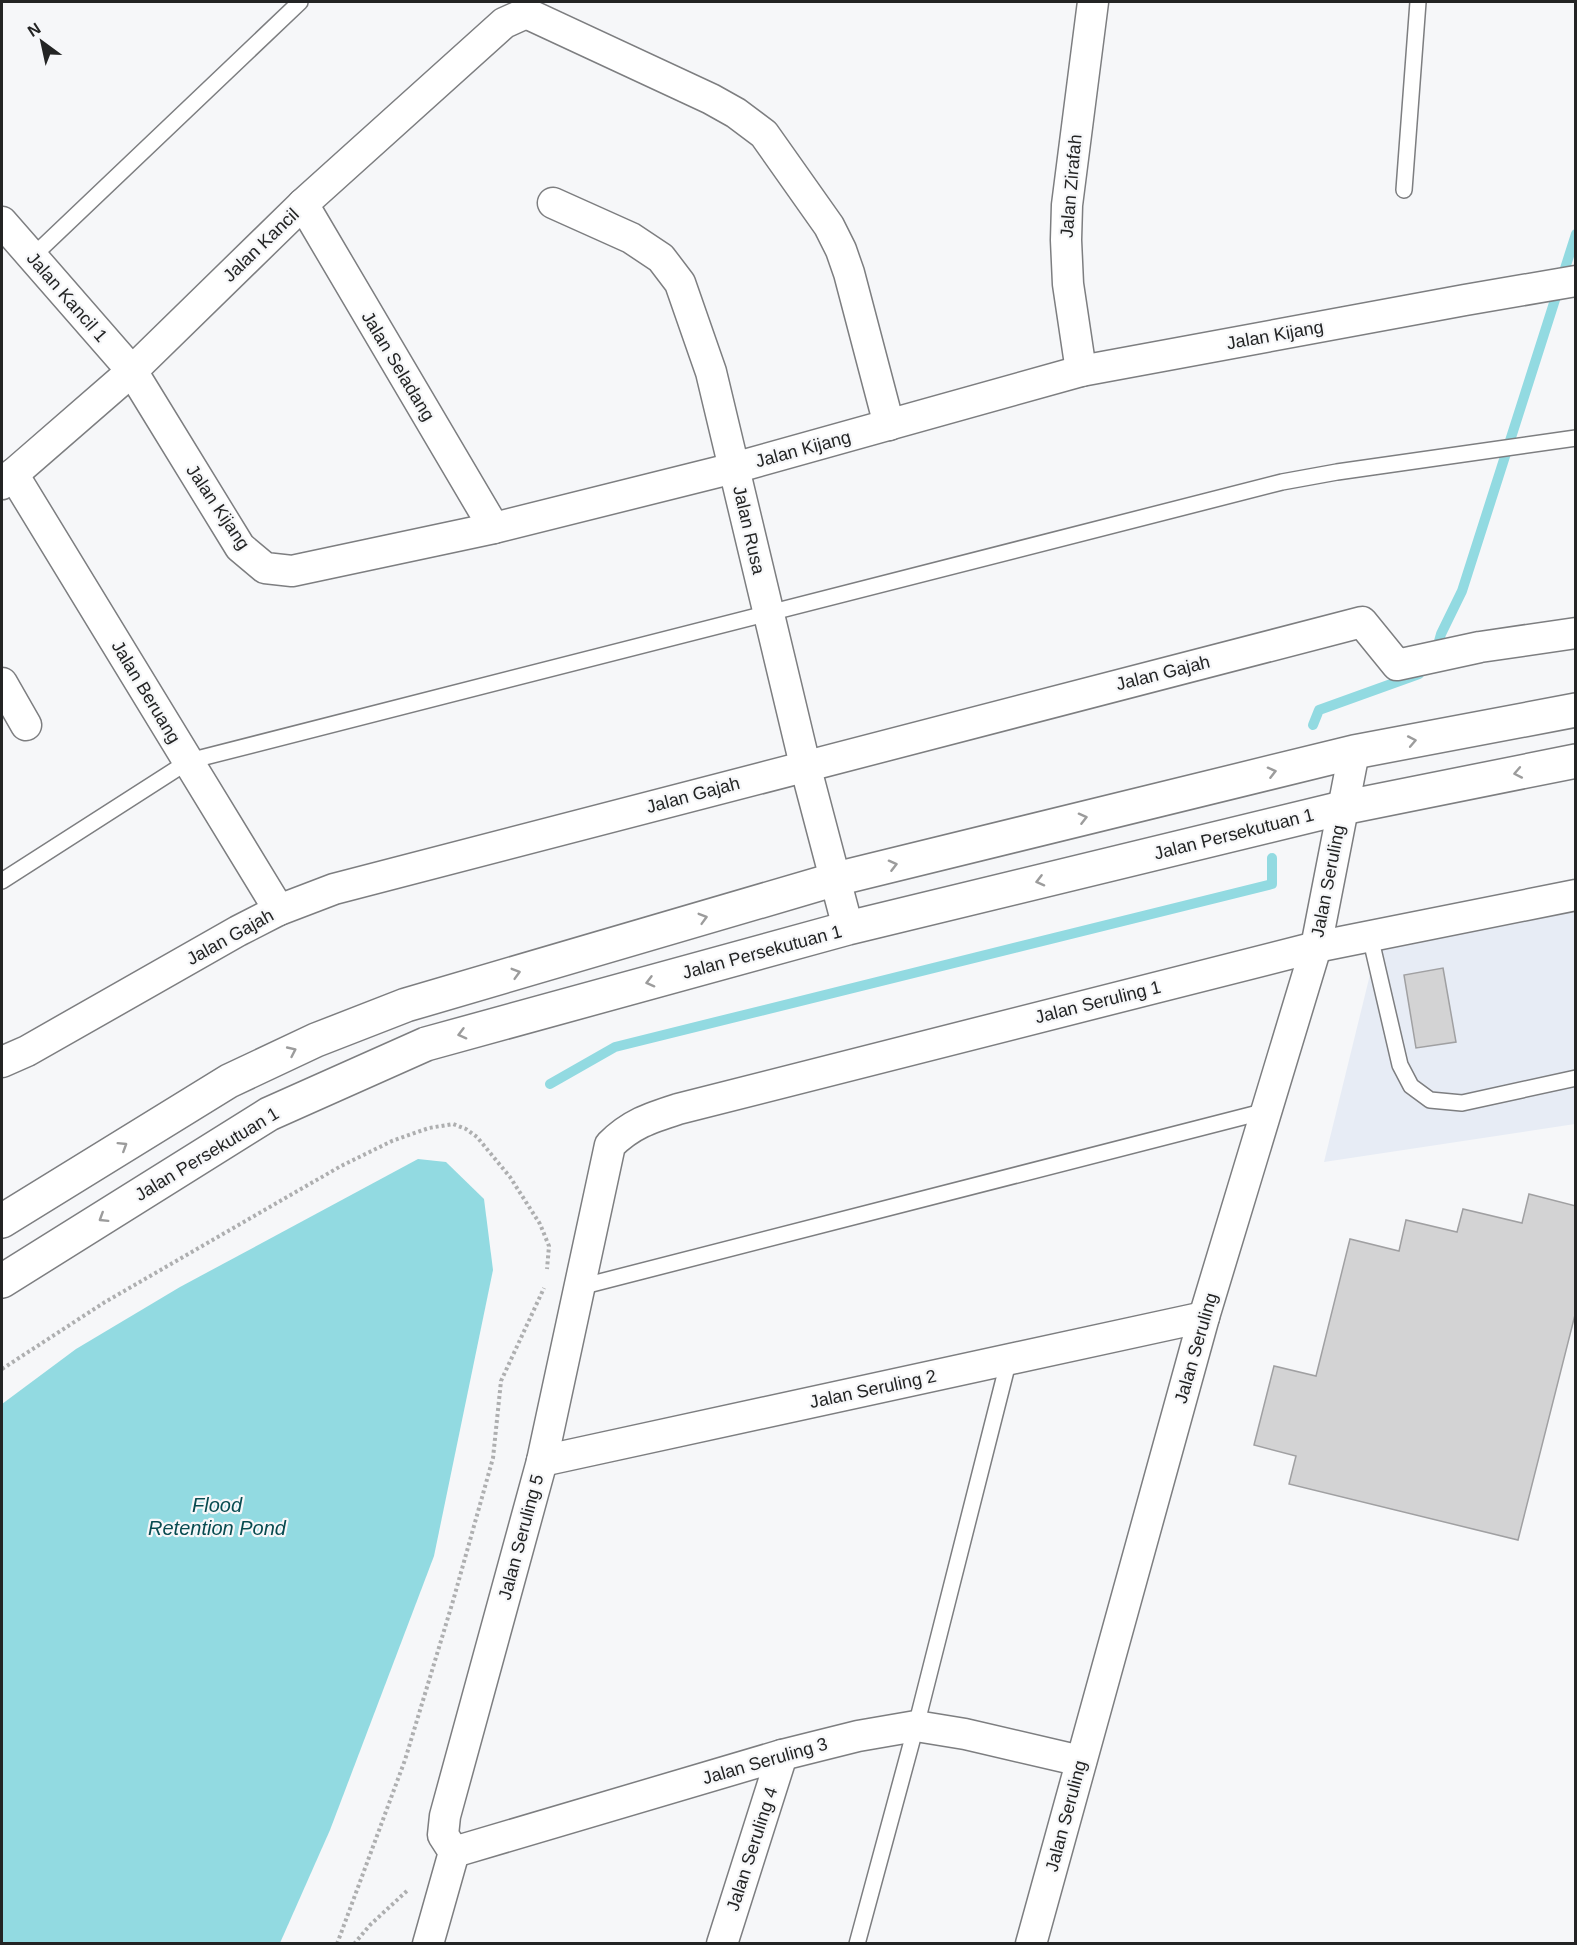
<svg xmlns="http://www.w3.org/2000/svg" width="1577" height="1945" viewBox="0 0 1577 1945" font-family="Arial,sans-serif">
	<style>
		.built { fill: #e7ecf5 }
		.water { fill: #92dae1 }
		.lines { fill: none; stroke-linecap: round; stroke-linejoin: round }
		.stream { stroke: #92dae1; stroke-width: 10 }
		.building { fill: #d3d3d4; stroke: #a0a0a2; stroke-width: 1.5 }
		.lane-casing { stroke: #7d7e80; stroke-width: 18 }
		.street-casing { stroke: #7d7e80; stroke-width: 33 }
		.highway-casing { stroke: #7d7e80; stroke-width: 36 }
		.path { stroke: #aeafb0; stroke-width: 4; stroke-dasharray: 3 3; stroke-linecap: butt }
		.lane { stroke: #fff; stroke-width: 15 }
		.street { stroke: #fff; stroke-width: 30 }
		.highway { stroke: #fff; stroke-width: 33 }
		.oneway { stroke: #9c9c9c }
		.labels { text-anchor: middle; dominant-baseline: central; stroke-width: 4.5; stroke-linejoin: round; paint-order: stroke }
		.street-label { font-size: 18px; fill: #232424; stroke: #f6f7f9 }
		.water-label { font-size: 20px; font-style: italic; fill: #074b50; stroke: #f6f7f9 }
	</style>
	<rect width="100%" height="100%" fill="#f6f7f9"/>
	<path class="built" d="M1575 909V1124L1324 1162 1378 942Z"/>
	<path class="water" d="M418 1159 446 1162 484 1199 493 1270 434 1556 330 1830 280 1943H2V1404L76 1349 180 1287Z"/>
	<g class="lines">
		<g class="stream">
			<path d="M1436 652 1441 634 1462 591 1576 234"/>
			<path d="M1313 725 1319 710 1419 674"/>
			<path d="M550 1084 615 1047 1272 884V858"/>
		</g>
	</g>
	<g class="building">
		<path d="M1443 968 1456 1042 1416 1048 1404 975Z"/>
		<path d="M1529 1194 1576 1206V1311L1518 1540 1289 1484 1296 1456 1254 1445 1274 1366 1316 1376 1350 1239 1399 1251 1406 1220 1457 1232 1463 1209 1522 1223Z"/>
	</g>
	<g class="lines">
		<defs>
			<g id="lane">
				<path d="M1404 190 1418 2"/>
				<path d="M32 257 300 2"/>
				<path d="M2 881 189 761 1282 482 1337 472 1576 438"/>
				<path d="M1370 936 1400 1065 1411 1086 1430 1100 1462 1103 1576 1078"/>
				<path d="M580 1287 1266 1111"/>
				<path d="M857 1944 916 1726 1009 1359"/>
			</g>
			<g id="street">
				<path d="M526 13 711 99 736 113 764 134 829 226 841 250 849 273 889 425"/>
				<path d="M553 203 631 238 661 258 680 283 711 372 805 765 848 928"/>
				<path d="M303 204 494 528"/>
				<path d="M2 222 132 371 240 547 265 568 292 571 494 528 734 468 1081 371 1465 300 1576 281"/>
				<path d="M1081 371 1068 284 1066 240 1067 205 1093 2"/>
				<path d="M13 474 279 910"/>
				<path d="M2 484 132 371 303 204 504 23 526 13"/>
				<path d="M2 683 26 725"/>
				<path d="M2 1062 27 1051 238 931 279 910 334 889 1362 622 1397 665 1480 647 1576 633"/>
				<path d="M542 1461 1204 1317"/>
				<path d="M454 1852 782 1755 858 1736 916 1726 965 1734 1081 1761"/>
				<path d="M428 1944 454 1852 443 1835 445 1816 542 1461 610 1145C631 1124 650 1118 678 1109L1316 947 1576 895"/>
				<path d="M722 1944 782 1755"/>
				<path d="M1031 1944 1204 1317 1316 947 1354 752"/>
			</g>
			<g id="highway">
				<path d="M2 1221 229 1081 316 1040 406 1005 836 879 1354 752 1576 710"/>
				<path d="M2 1281 269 1114 426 1044 848 928 1342 808 1576 761"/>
			</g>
		</defs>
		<use href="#lane" class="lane-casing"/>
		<use href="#street" class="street-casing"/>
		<use href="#highway" class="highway-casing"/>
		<g class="path">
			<path d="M2 1369 105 1302 341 1166 392 1141 429 1128 453 1124 466 1129 477 1137 510 1177 540 1224 549 1246 547 1269"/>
			<path d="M337 1944 405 1760 453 1601 493 1458 501 1381 544 1288"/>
			<path d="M354 1944 370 1925 409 1889"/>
		</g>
		<use href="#lane" class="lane"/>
		<use href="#street" class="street"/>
		<use href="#highway" class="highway"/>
	</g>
	<defs><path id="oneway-chevron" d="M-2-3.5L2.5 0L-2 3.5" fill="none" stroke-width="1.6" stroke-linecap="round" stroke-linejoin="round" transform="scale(1.5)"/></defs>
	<g class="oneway">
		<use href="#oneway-chevron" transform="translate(1412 741) rotate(-11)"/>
		<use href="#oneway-chevron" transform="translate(1272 772) rotate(-14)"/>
		<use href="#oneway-chevron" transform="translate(1518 773) rotate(169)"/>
		<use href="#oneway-chevron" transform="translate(1083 818) rotate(-14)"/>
		<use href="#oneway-chevron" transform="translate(893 865) rotate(-14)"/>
		<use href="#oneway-chevron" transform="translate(1040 881) rotate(166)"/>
		<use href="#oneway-chevron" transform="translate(703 918) rotate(-16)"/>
		<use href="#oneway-chevron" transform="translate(516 973) rotate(-16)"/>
		<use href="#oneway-chevron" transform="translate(650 982) rotate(165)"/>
		<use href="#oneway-chevron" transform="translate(462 1034) rotate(165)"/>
		<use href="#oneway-chevron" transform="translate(292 1051) rotate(-25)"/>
		<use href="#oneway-chevron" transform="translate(123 1146) rotate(-32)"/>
		<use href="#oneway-chevron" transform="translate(103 1218) rotate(148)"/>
	</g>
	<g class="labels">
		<g class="street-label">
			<text transform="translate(1071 186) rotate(-85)">Jalan Zirafah</text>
			<text transform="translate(261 245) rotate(-44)">Jalan Kancil</text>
			<text transform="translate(67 297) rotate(49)">Jalan Kancil 1</text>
			<text transform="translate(1275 335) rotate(-10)">Jalan Kijang</text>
			<text transform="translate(398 366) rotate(59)">Jalan Seladang</text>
			<text transform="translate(803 449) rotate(-15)">Jalan Kijang</text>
			<text transform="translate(218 507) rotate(56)">Jalan Kijang</text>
			<text transform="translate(749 530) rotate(77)">Jalan Rusa</text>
			<text transform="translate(1163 673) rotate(-14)">Jalan Gajah</text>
			<text transform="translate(146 692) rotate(59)">Jalan Beruang</text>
			<text transform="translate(693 795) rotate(-15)">Jalan Gajah</text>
			<text transform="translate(1234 834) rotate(-14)">Jalan Persekutuan 1</text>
			<text transform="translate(1328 881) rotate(-79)">Jalan Seruling</text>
			<text transform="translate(230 937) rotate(-29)">Jalan Gajah</text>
			<text transform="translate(762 952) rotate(-15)">Jalan Persekutuan 1</text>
			<text transform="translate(1098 1002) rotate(-14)">Jalan Seruling 1</text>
			<text transform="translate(207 1154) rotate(-31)">Jalan Persekutuan 1</text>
			<text transform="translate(1196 1348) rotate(-74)">Jalan Seruling</text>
			<text transform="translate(873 1389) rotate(-12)">Jalan Seruling 2</text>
			<text transform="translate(521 1537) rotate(-75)">Jalan Seruling 5</text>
			<text transform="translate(765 1761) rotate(-16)">Jalan Seruling 3</text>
			<text transform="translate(1066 1816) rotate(-75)">Jalan Seruling</text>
			<text transform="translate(752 1849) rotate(-72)">Jalan Seruling 4</text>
		</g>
		<g class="water-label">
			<text x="217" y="1505">Flood<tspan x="217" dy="23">Retention Pond</tspan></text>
		</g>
	</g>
	<rect width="1577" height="1945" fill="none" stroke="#232424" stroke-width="6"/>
	<g transform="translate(42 42) rotate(327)" stroke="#f6f7f9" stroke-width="4.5" paint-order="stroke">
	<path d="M0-4.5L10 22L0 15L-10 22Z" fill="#232424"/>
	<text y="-9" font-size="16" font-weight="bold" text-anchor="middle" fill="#232424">N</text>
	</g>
</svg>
